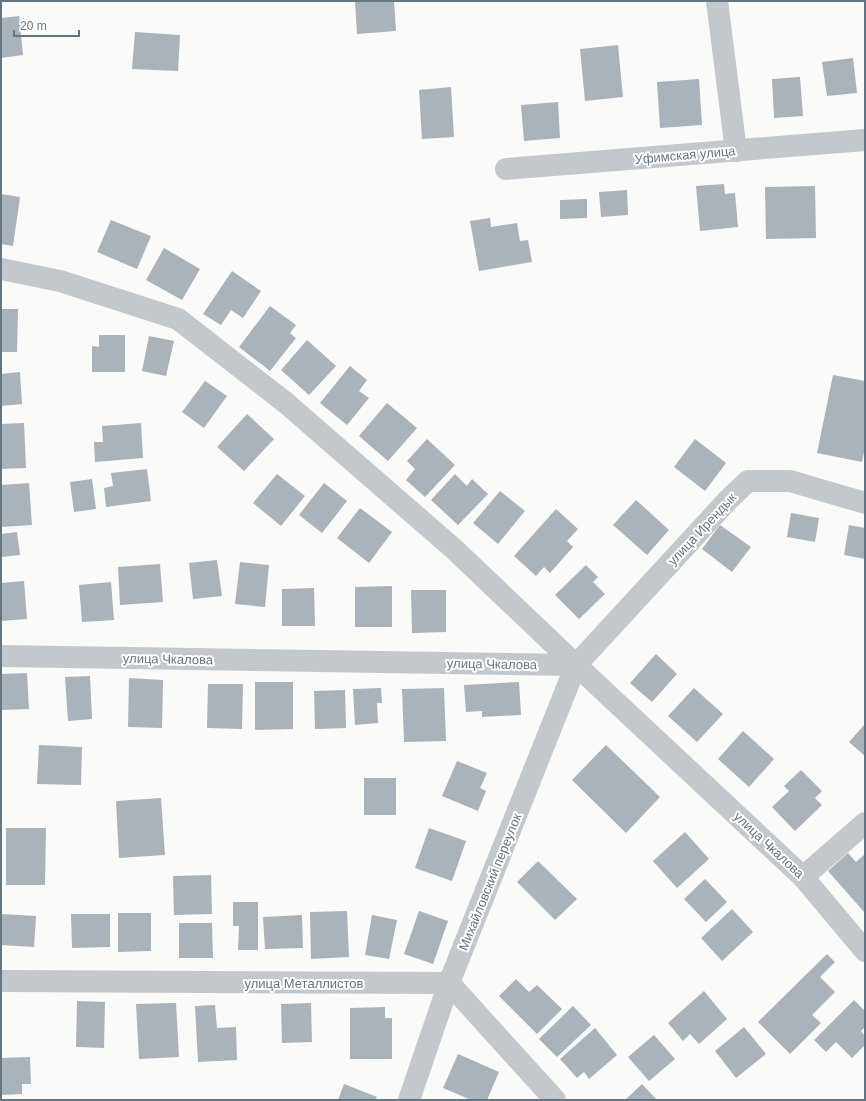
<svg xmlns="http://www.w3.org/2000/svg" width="866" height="1101" viewBox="0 0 866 1101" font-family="Arial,sans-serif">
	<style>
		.building { fill: #aab3b9 }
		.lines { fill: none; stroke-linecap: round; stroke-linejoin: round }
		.street { stroke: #c3c8cc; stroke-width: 22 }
		.labels { text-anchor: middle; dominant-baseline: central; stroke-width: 4; stroke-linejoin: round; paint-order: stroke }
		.street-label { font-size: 13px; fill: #657683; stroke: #fff }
	</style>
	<rect width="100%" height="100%" fill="#fafaf8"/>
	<g class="building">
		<path d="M355 1H394L396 31 357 34Z"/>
		<path d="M19 16 23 55 1 58V18Z"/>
		<path d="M135 32 180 35 178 71 132 69Z"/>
		<path d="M618 45 623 97 585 101 580 49Z"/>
		<path d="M853 58 857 93 827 96 822 62Z"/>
		<path d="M800 77 803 116 774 118 772 79Z"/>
		<path d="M699 79 702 125 660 128 657 82Z"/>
		<path d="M451 87 454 137 422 139 419 90Z"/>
		<path d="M558 102 560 138 524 141 521 105Z"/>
		<path d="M724 184 725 194 735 193 738 227 700 231 696 186Z"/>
		<path d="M815 186 816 238 766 239 765 187Z"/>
		<path d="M627 190 628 215 601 217 599 192Z"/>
		<path d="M1 194 20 197 13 246 1 244Z"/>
		<path d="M587 199V218L560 219V200Z"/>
		<path d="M490 218 491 227 517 223 520 241 528 240 532 262 479 271 470 221Z"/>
		<path d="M111 220 151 236 137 269 97 252Z"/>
		<path d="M164 248 200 269 182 300 146 280Z"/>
		<path d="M232 271 261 291 243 318 231 310 221 325 203 314Z"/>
		<path d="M270 306 296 325 290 333 296 338 270 371 239 347Z"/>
		<path d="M1 309H18L17 352H1Z"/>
		<path d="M99 335H125V372H92V346L99 347Z"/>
		<path d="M149 336 174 341 166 376 142 371Z"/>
		<path d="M307 340 336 366 309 395 281 370Z"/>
		<path d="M350 366 367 380 359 391 369 398 347 425 320 403Z"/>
		<path d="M20 372 22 404 1 406V374Z"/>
		<path d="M833 375 865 381V448L862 462 817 453Z"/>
		<path d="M205 381 227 396 204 428 182 412Z"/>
		<path d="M387 403 417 428 388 461 359 436Z"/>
		<path d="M247 414 274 439 244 471 217 447Z"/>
		<path d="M24 423 26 468 1 469V424Z"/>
		<path d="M141 423 143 458 95 462 94 442H103L102 426Z"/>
		<path d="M427 439 455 465 425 497 406 480 415 469 407 461Z"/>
		<path d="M695 439 726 463 705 491 674 467Z"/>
		<path d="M147 469 151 501 106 507 104 488 113 486 111 473Z"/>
		<path d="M277 474 305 496 281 526 253 503Z"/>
		<path d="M455 474 467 486 472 479 488 494 458 525 431 500Z"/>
		<path d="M92 479 96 509 74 512 70 482Z"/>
		<path d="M29 483 32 525 1 527V485Z"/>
		<path d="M324 483 347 501 322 533 299 515Z"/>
		<path d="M500 491 525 511 498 544 473 523Z"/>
		<path d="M636 500 669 530 647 555 613 525Z"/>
		<path d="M360 508 392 532 369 563 337 538Z"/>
		<path d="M556 509 578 529 567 541 573 547 550 573 544 567 536 576 514 556Z"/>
		<path d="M791 513 819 518 815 542 787 537Z"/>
		<path d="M720 525 751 547 732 572 702 549Z"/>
		<path d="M849 525 865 528V559L844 555Z"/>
		<path d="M17 532 20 555 1 557V534Z"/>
		<path d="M217 560 222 596 193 599 189 563Z"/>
		<path d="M240 562 269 565 265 607 235 604Z"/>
		<path d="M160 564 163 602 120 605 118 567Z"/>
		<path d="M586 565 598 577 593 582 605 594 579 619 555 595Z"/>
		<path d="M24 581 27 619 1 621V583Z"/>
		<path d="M111 582 114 620 82 622 79 585Z"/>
		<path d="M392 586V627H355V587Z"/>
		<path d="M314 588 315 626H282V589Z"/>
		<path d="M411 590H446V632L412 633Z"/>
		<path d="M656 654 677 674 652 702 630 683Z"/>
		<path d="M27 673 29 709 1 710V674Z"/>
		<path d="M90 676 92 719 68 721 65 677Z"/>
		<path d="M129 678 163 680 162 728 128 727Z"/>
		<path d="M255 682H293V729L255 730Z"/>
		<path d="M519 682 521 715 482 717V711L466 712 464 685Z"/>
		<path d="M208 684H243L242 729 207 728Z"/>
		<path d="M381 688 382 703H377L378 723 355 725 353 689Z"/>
		<path d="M444 688 446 741 404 742 402 689Z"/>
		<path d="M694 688 723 714 697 742 668 716Z"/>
		<path d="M345 690 346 728 315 729 314 691Z"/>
		<path d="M865 724V756L849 742Z"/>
		<path d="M743 731 774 759 749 787 718 759Z"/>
		<path d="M39 745 82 747 81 785 37 784Z"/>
		<path d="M606 745 660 797 626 833 572 780Z"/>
		<path d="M457 761 487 773 480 788 486 791 478 811 442 796Z"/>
		<path d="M801 770 822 791 815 798 822 805 795 831 772 807 789 791 784 786Z"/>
		<rect x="364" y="778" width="32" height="37"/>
		<path d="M161 798 165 855 119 858 116 801Z"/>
		<path d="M6 828H46L45 885H6Z"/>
		<path d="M429 828 466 841 452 881 415 868Z"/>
		<path d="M685 832 709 859 677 888 653 861Z"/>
		<path d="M848 853 856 862 865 854V913L828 871Z"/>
		<path d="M538 861 577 899 555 920 517 882Z"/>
		<path d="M211 875 212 914 174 915 173 876Z"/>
		<path d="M705 879 727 902 706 922 684 899Z"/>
		<path d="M233 902H258V950H238L239 926H233Z"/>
		<path d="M732 909 753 932 722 961 701 938Z"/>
		<path d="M347 911 349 957 311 959 310 912Z"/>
		<path d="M419 911 448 921 433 964 404 954Z"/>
		<path d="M118 913H151V951L118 952Z"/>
		<path d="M1 914 36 916 34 947 1 945Z"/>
		<path d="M71 914H110V947L72 948Z"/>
		<path d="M302 915 303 948 265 949 263 917Z"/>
		<path d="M372 915 397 920 389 959 365 955Z"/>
		<path d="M179 923H212L213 958H179Z"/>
		<path d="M827 954 835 962 820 977 835 992 812 1015 821 1023 790 1054 758 1022Z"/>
		<path d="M516 979 529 992 537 985 562 1009 537 1034 499 996Z"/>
		<path d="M704 991 727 1019 699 1044 690 1034 683 1041 668 1023Z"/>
		<path d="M854 1000 865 1011V1027L861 1031 865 1036V1045L852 1058 836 1042 826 1052 814 1040Z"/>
		<path d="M77 1001 105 1002 104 1048 76 1047Z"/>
		<path d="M176 1003 179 1057 139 1059 136 1004Z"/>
		<path d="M311 1003 312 1042 282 1043 281 1004Z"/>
		<path d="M215 1005 217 1028 236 1027 237 1060 198 1062 195 1006Z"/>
		<path d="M573 1006 591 1025 557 1057 539 1039Z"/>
		<path d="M385 1007V1018H392V1059H350V1008Z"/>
		<path d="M744 1027 766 1054 736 1078 715 1051Z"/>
		<path d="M595 1028 617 1055 589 1079 584 1072 577 1078 560 1059Z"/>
		<path d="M654 1035 675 1059 649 1081 628 1057Z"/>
		<path d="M458 1054 499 1072 487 1100H471L443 1088Z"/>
		<path d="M30 1057 31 1084H22V1094L2 1095 1 1058Z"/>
		<path d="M344 1084 377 1097 375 1100H338Z"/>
		<path d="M642 1084 657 1100H625Z"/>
	</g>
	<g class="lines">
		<g class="street">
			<path d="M717 1 736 151"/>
			<path d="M506 169 865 140"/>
			<path d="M1 269 60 281 178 319 286 403 454 549 576 665"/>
			<path d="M1 656 576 665 803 877 865 951"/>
			<path d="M803 877 865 823"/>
			<path d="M1 981 449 983 555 1100"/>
			<path d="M409 1100 449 983 576 665 728 500 748 481H790L865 503"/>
		</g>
	</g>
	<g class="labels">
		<g class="street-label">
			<text transform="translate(685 155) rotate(-5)">Уфимская улица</text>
			<text transform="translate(702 529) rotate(-47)">улица Ирендык</text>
			<text transform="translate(168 659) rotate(1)">улица Чкалова</text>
			<text transform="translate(492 664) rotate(1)">улица Чкалова</text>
			<text transform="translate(769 845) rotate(43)">улица Чкалова</text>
			<text transform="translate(490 882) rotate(-68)">Михайловский переулок</text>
			<text x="304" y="983">улица Металлистов</text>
		</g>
	</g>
	<rect width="866" height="1101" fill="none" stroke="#657683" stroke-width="4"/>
	<path d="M14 30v6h65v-6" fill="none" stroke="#657683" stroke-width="2"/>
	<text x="20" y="30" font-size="12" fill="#657683" stroke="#ffffff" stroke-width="3" paint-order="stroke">20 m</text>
</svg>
